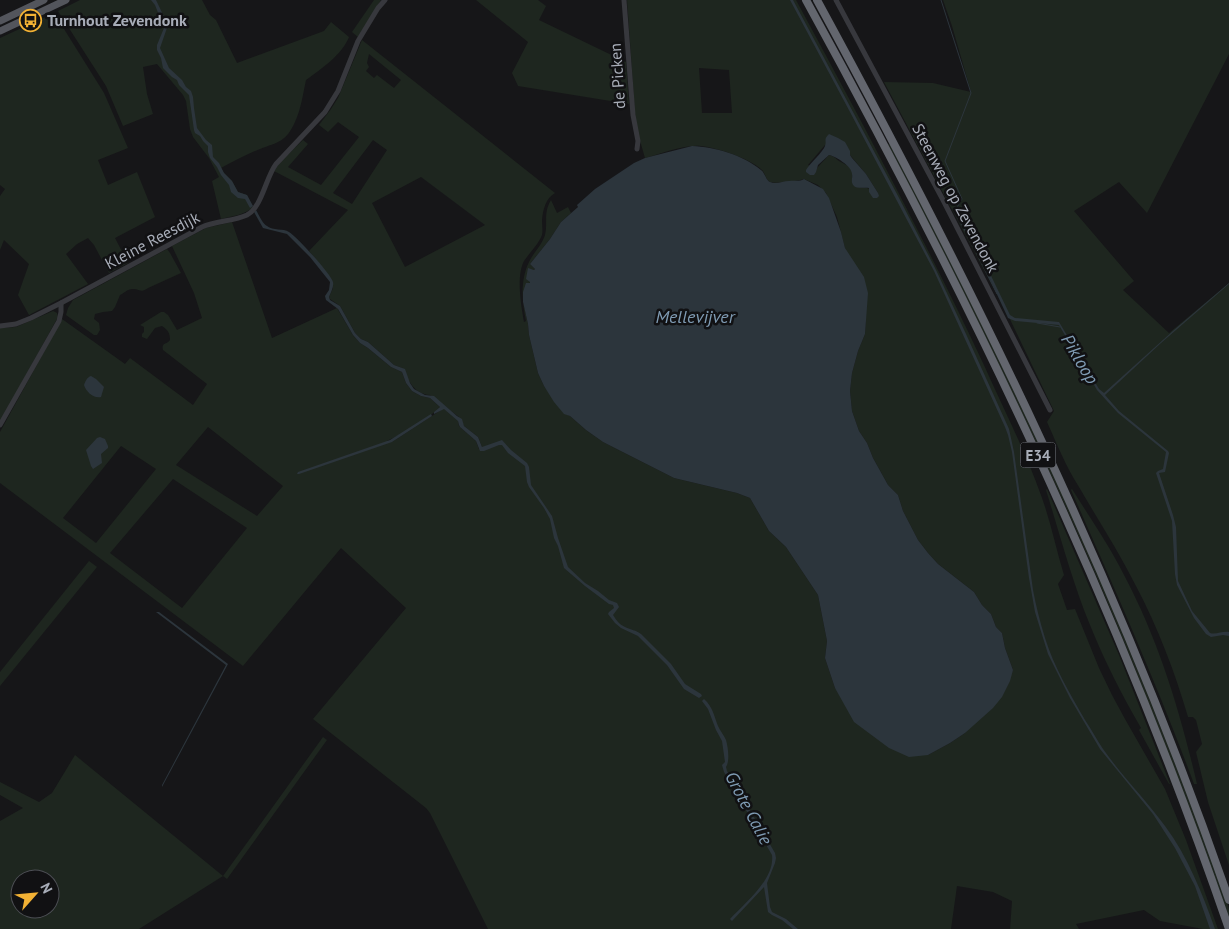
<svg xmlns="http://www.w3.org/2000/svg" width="1229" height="929" viewBox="0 0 1229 929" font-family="'PT Sans',sans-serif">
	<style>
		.green { fill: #1e261f; fill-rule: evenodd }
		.water { fill: #2c353c }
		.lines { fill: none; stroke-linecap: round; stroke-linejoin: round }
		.stream { stroke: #2c353c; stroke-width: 1 }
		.minor { stroke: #37383d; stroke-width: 5 }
		.major { stroke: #53555c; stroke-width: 7 }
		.highway { stroke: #63666e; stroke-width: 8 }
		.labels { text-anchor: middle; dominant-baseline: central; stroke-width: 5; stroke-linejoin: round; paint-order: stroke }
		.shield { fill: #111113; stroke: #7b7e86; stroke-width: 1 }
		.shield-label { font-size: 15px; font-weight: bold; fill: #a8adb8 }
		.poi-label { font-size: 16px; font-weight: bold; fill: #a8adb8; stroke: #111113; text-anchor: start }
		.street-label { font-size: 16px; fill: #a8adb8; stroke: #111113 }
		.water-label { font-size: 18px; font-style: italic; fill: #7f9bb3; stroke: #111113 }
	</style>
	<rect width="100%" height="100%" fill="#161618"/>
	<g class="green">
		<path d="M80 0H202L210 15 216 20 237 63 324 31 331 22 349 37C342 55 321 69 306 80 303 94 301 109 295 122 286 142 278 142 260 149 247 154 234 161 221 168L224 173 232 181 238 192 247 195 253 207C245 215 232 216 221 219L212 181 219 177 209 158 193 137 190 129 186 101 183 95 157 64 143 67 147 94 153 114 123 126 106 86 58 11Z"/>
		<path d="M374 0H381L358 37 352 32Z"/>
		<path d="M476 0H538L546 6 539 20 626 62 629 104 518 86 512 73 528 42Z"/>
		<path d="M627 0H796C861 120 925 240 983 363 1003 408 1026 452 1042 498 1051 523 1056 549 1064 575L1058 584 1067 610 1075 609 1099 668 1112 695 1125 719 1165 789 1186 840 1218 929H1203L1160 921 1144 910 1076 924 1079 929H1010L1012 901 993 892 957 886 951 929H488L430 813 426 808 313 719 406 608 341 548 243 666 0 483V432L62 319 125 364 130 358 193 405 207 384 163 350C161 342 167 345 170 340 170 333 168 330 162 326L155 328 147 339 142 337V334L144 332V327L140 325 161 312H164L168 315 177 330 202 318 194 293 172 246 206 228 232 222 272 338 337 308 353 335 360 343 368 348 391 367 402 372 406 383 412 391 421 396 430 398 440 407C430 418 402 434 387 441L392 442 444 408 458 420 459 426 476 441 479 449 482 447 478 437 464 426 459 417 430 395C414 394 409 381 402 368L394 365 368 342 361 339 355 333 340 306 330 299 329 297 333 288 332 280 309 251 348 210 274 171 280 162 303 140 308 144 288 167 321 185 359 137 338 122 328 132 319 125 331 109 338 98 362 40 555 193C546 198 543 209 542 220 542 225 543 230 542 235 538 245 530 252 524 261 516 276 521 305 524 322L526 321C522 302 520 280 529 262 533 253 542 245 545 235 548 223 543 213 551 200L557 213 568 207 571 213 561 222 550 239 530 264 535 269 534 270 529 269 530 283 523 302 528 324 529 335 538 373 544 386 564 413 570 416 586 430 603 442 674 478 737 493 750 498 769 531 786 547 818 595 827 641 825 658 835 688 928 755 950 743 965 733 1013 670 1005 648 1002 633 996 627 991 614 982 605 974 592 938 564 928 553 918 540 903 511 898 495 888 485 873 458 867 443 859 431 852 411 850 391 852 373 858 351 865 334 866 314 845 248 837 217 826 193 818 185 804 179C800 181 774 184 770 182 766 180 765 173 762 170 749 158 718 148 701 146 684 144 661 154 645 158L636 127ZM369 54 401 80 394 88 377 75 374 78 366 71 369 67 367 63ZM699 68 729 70 732 113H702ZM373 140 387 150 352 204 333 193ZM825 145 850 155 866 174 878 193C874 191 871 189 867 188 863 187 858 188 855 186 849 182 854 176 852 171 849 165 844 164 839 161 835 158 834 156 829 155L817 168 808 165ZM421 177 485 225 405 267 372 203ZM208 427 283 486 257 516 176 465ZM121 446 156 469 96 543 63 518ZM173 479 247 528 182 608 110 553Z"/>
		<path d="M943 0H1229V54L1147 213 1119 182 1074 211 1134 281 1123 290 1169 333 1229 283V865L1208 802 1196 752 1202 744 1196 720 1193 717H1188C1175 672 1158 628 1136 586 1119 552 1098 520 1079 487 1066 467 1057 444 1047 422L1054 411 1007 313 884 82 933 83 971 92 952 26Z"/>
		<path d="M54 13 104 93 128 148 98 160 108 185 137 172 155 217 115 238 128 263 109 273 94 245 88 238 77 244 66 254 88 284 29 315 18 295 29 264 4 240 0 250V196L5 189 0 185V38Z"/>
		<path d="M888 144 891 145C953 266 1015 388 1071 513 1128 641 1180 772 1228 905L1229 909V918C1187 802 1144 686 1095 573 1032 427 960 286 888 144Z"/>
		<path d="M167 249 170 253 181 273 148 288C140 294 140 288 132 289 128 289 124 293 120 295L115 307 112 311 103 312 95 314 94 319 99 323 100 330 97 335H94L66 315 68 308 73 300Z"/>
		<path d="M53 311 57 313 58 317 0 422V328L16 327Z"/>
		<path d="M1047 489 1119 655 1170 784H1169L1139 730 1141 728C1122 695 1104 660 1090 625 1072 581 1060 535 1046 490Z"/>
		<path d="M1072 489C1090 518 1109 545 1124 575 1159 641 1180 711 1197 784H1194C1157 684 1114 587 1071 490Z"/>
		<path d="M89 561 97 567 0 686V672Z"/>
		<path d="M323 737 327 740 227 879 223 876 139 929H0V821L23 808 0 795V782L39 802 52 793 75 755 223 876ZM20 879H50V909H20Z"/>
	</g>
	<g class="water">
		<path d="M151 0H156L168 25 160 48 169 68 182 80 186 87 191 91 193 97 194 108 197 128 206 140 212 145 213 157 219 163 224 173 232 181 238 192 247 195 253 206 250 208 245 199 238 198 231 192 229 185 221 175 217 167 210 158 208 152V146L203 141 200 136 195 133 194 130 189 95 179 85 177 80 172 77 163 68 161 58 157 50V45L164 28 155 5Z"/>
		<path d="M790 0H793L898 196 936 270 966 334 1009 429 1014 452 1033 590C1036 606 1040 622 1045 638 1054 667 1070 694 1085 720 1091 729 1097 740 1103 749 1122 776 1146 800 1165 826 1188 857 1202 893 1215 929H1210L1195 886 1175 848 1153 814 1100 749 1070 698 1048 654 1035 612 1029 578 1012 452 1008 435 1005 427 934 271 850 112Z"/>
		<path d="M829 134 838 138 845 142 850 151V155L852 158 866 174 878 193 879 196 877 198H873L869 192V188C865 187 857 189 854 186 850 182 853 178 852 174 852 166 835 156 829 155L818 165 816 172 814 175H810L806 172V170C810 163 823 152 825 146 827 140 823 140 829 134Z"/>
		<path d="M692 146C715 147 743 155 761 170 765 173 766 180 770 182 776 185 783 181 789 181 795 180 799 182 804 179L823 189 829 198 841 232 845 248 864 277 868 293 865 334 858 351 852 373 850 391 852 411 859 431 867 443 873 458 888 485 898 495 903 511 918 540 928 553 938 564 974 592 982 605 991 614 996 627 1002 633 1005 648 1013 670 1010 681 1002 697 993 708 965 733 950 743 928 755 909 757 889 748 854 722 835 688 825 658 827 641 818 595 786 547 769 531 750 498 737 493 674 478 603 442 586 430 570 416 564 414 554 402 544 386 538 373 529 335 528 324 523 302V292L526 283H530V282L526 279 528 268 534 270 535 269 530 264 550 239 561 222 578 207 577 205 595 189 634 163 645 158Z"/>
		<path d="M955 208H957V213L980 253 1010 315 1015 318 1059 322 1099 389 1104 393 1174 330 1229 283V284L1161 343 1105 395 1119 411 1168 451 1169 453 1165 472 1159 473 1173 515 1176 527 1178 581 1192 611 1210 633C1216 635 1222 631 1229 632V636L1223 635 1211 637 1206 634 1194 618 1177 585 1175 574 1172 521 1156 473 1158 471 1163 469 1166 452 1118 413 1097 390 1059 325 1015 321 1008 318 982 262 955 214 954 210Z"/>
		<path d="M256 210C259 215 262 223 267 226 273 231 283 228 289 232 297 237 331 274 333 282 334 287 331 292 329 297L330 300 340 306 355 333 361 339 368 342 394 365 405 369 410 383 414 389 425 395 434 396 457 416 462 419 464 426 478 437 482 447 502 440 511 450 527 463 529 467 531 485 552 516 558 538 568 567 585 583 598 591 609 600 617 603 619 607 613 615C616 620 620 625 625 627 631 630 636 630 641 634L671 664 685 684 701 694 702 696 699 698 684 689 667 665 638 636 621 628 615 623 608 614 609 612 614 608 613 605 609 604 585 586 564 568 558 546 554 538 550 519 544 508 529 487 527 482 525 466 508 453 502 445H499L484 451H480L476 441 460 427 459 425 458 421 444 409 434 414V412L440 407 430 398 421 396 412 391 406 383 402 372 391 367 368 348 360 343 353 335 338 309 326 300 325 296 329 290 330 282 310 257 287 234 263 228 254 212Z"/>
		<path d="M91 376 96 379 104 387 101 397C94 399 86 392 84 385 85 382 87 377 91 376Z"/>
		<path d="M431 414 432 416 392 442 299 474H297L298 472 390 440Z"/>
		<path d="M100 437 105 439 108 446V448L101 454 102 463 93 469 91 466 86 450 97 438Z"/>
		<path d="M156 612H159L228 664 162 787V785L226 665Z"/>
		<path d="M704 699C713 707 714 716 718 726 720 731 724 735 726 740 728 747 730 761 726 767L727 771 775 853 776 858 775 863 767 883 770 907 772 912 786 919 798 929H793L782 920 772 915 768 912 764 887 732 921 730 919C745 903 775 879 772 855L724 772 722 765 725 762 722 741 716 730 708 709 702 701Z"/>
	</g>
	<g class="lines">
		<g class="stream">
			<path d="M941 0 971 93 945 161 962 199 956 209"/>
			<path d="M973 246 997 294"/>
			<path d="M1037 323 1060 327"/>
		</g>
		<g class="minor">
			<path d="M624 0 633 115 638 141 637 149"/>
			<path d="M836 0 943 200 1050 410"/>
			<path d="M0 326 16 324 31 318 61 303 202 227C216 221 234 221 247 215 262 207 266 177 276 164L325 112 338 91 358 41 378 8 385 0"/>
			<path d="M0 425 59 321 61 312V303"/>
		</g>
		<g class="major">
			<path d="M0 21 44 0"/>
			<path d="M0 31 66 0"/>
		</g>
		<g class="highway">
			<path d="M806 0C970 298 1118 606 1229 929"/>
			<path d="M817 0C975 290 1121 587 1229 900"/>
		</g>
	</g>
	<defs>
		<symbol id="bus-ring" viewBox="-11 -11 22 22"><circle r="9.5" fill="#111113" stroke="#f2b134" stroke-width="1.5"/><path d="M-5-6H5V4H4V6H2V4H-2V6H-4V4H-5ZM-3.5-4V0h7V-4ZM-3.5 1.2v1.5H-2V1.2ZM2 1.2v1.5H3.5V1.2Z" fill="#f2b134"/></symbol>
	</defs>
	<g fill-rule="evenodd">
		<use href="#bus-ring" x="18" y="8" width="25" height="25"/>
	</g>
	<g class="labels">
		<rect class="shield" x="1020.5" y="442.5" width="35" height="25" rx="4"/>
		<g class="shield-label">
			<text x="1038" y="455">E34</text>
		</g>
		<g class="poi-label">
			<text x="47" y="20">Turnhout Zevendonk</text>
		</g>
		<g class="street-label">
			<text transform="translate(617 76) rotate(-94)">de Picken</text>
			<text transform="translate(956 198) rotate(62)">Steenweg op Zevendonk</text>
			<text transform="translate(152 240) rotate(-28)">Kleine Reesdijk</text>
		</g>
		<g class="water-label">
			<text x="695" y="316">Mellevijver</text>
			<text transform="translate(1080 359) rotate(59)">Pikloop</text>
			<text transform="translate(749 808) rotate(62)">Grote Calie</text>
		</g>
	</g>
	<g transform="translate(35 894) rotate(63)"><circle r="24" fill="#111113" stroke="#4d4f55"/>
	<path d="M0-4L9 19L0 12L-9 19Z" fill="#f2b134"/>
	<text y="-8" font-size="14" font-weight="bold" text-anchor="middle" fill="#a8adb8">N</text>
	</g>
</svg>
